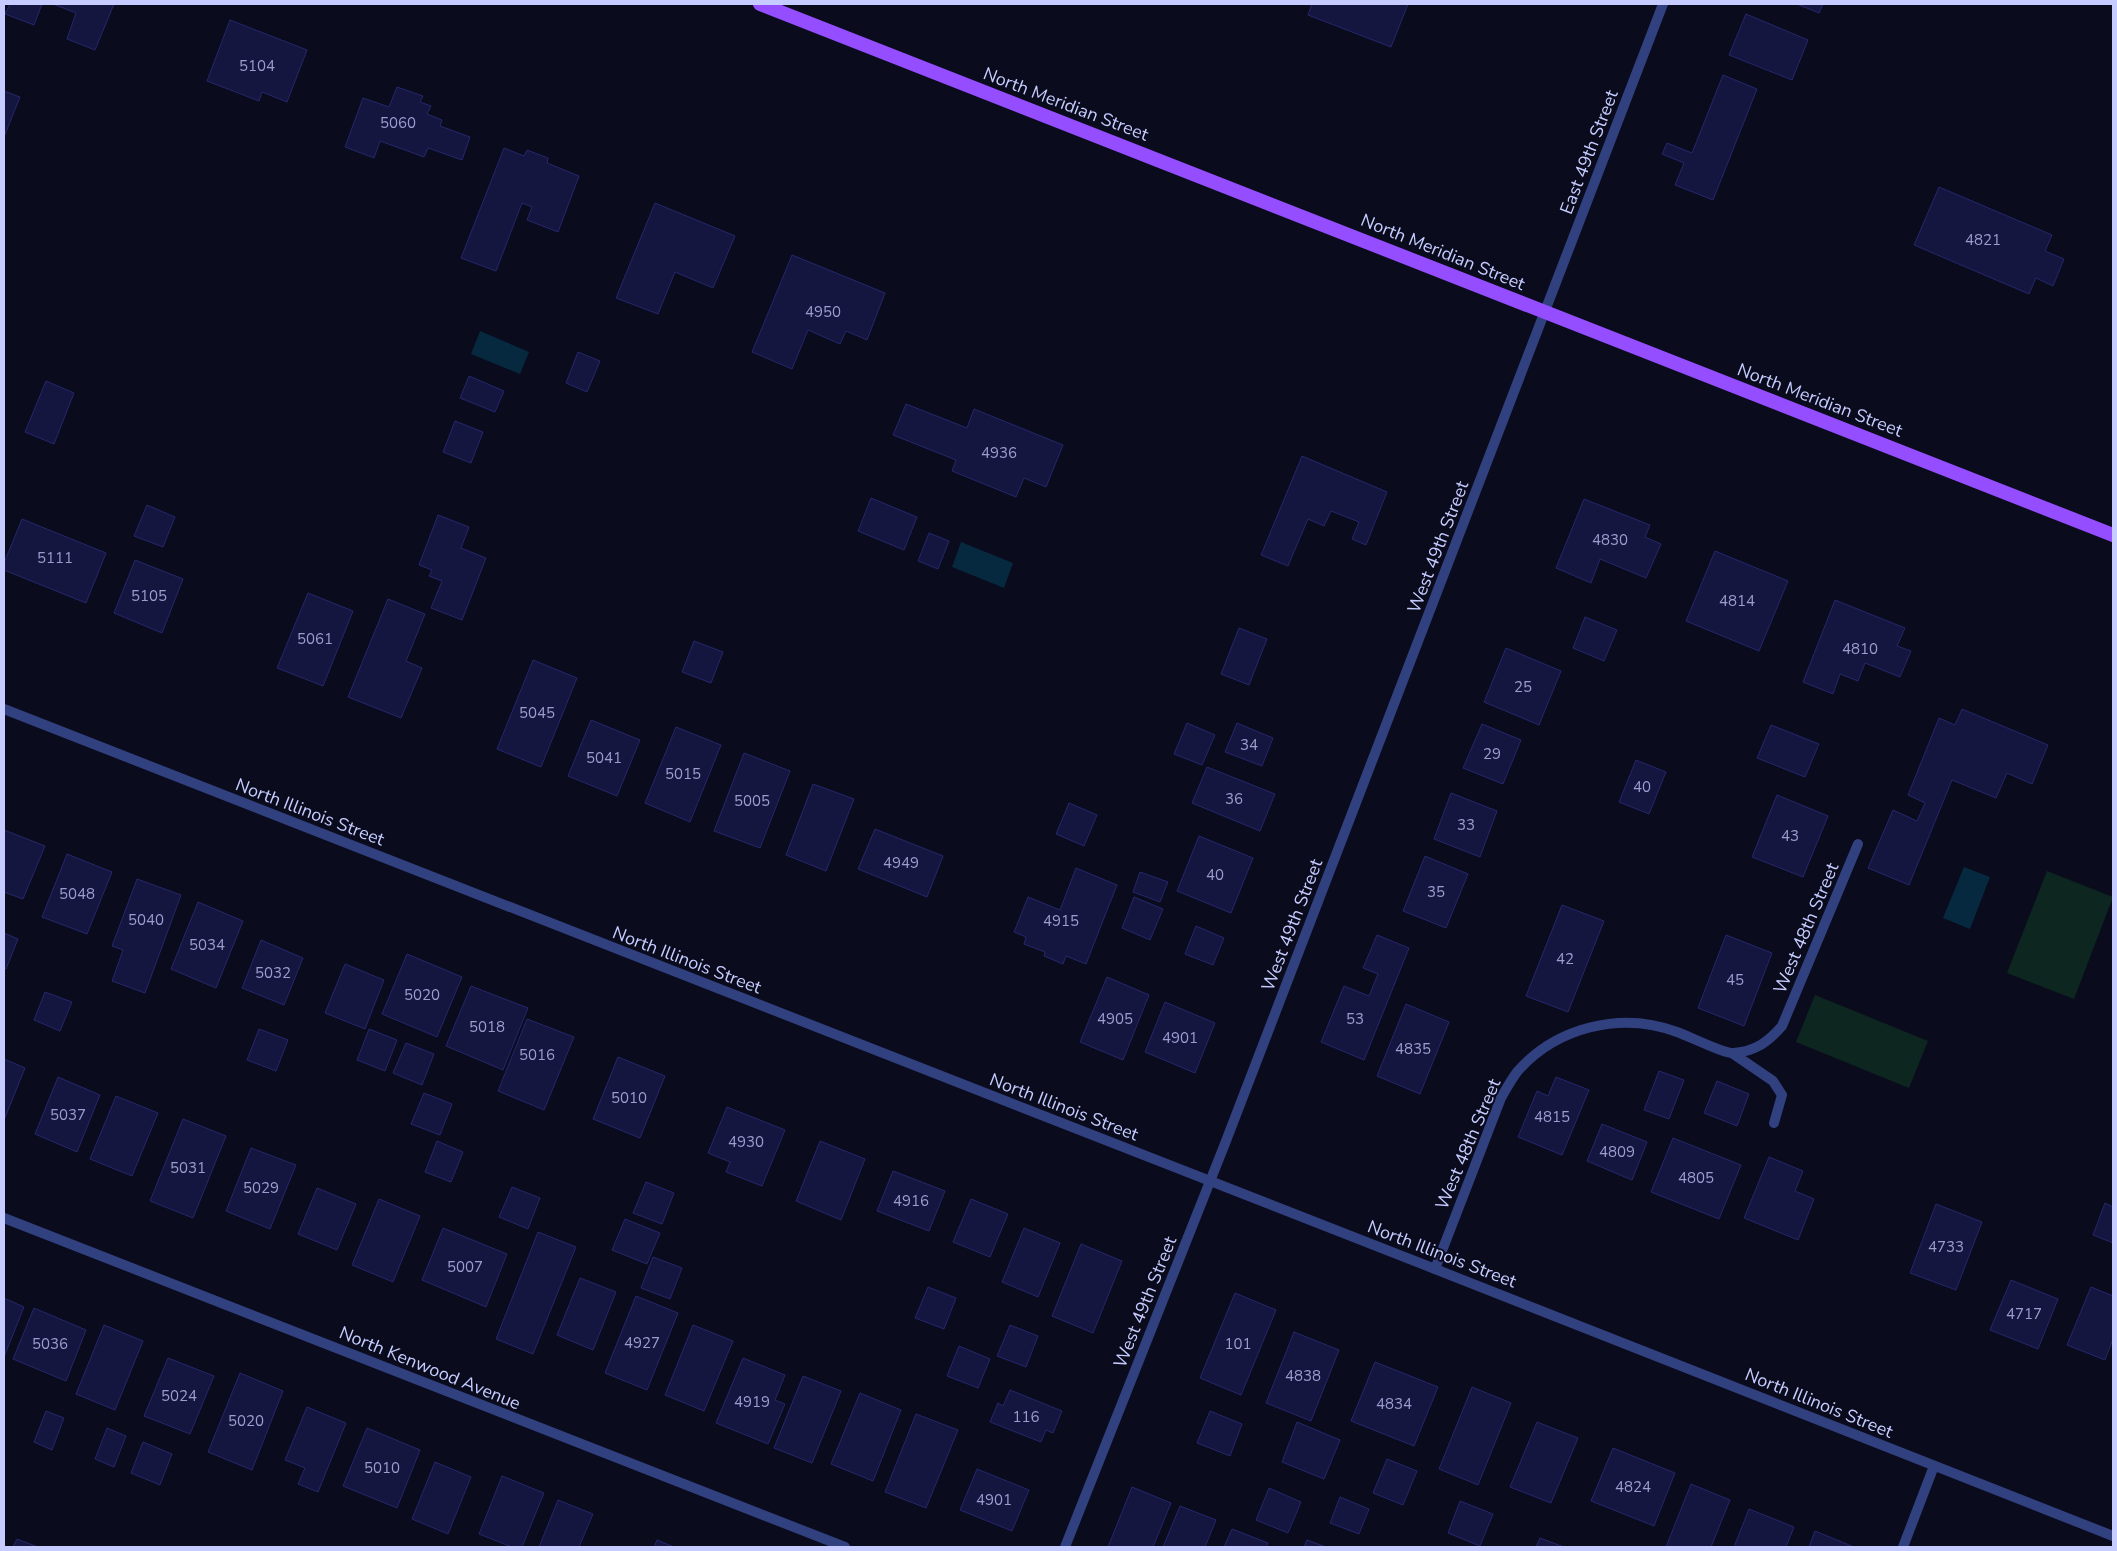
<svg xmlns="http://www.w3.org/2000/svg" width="2117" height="1551" viewBox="0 0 2117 1551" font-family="'Nunito Sans',sans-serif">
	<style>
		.green { fill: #0d2720 }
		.water { fill: #07293f }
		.building { fill: #15163f; stroke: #25276d }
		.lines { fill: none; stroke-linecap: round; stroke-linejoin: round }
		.service { stroke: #31407f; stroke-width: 10 }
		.minor { stroke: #31407f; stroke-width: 10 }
		.tertiary { stroke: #31407f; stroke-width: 10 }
		.primary { stroke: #944dff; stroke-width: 14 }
		.labels { text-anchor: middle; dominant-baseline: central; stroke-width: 4; stroke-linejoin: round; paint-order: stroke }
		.number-label { font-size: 15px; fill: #9a9ecf }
		.street-label { font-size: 18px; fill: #c6ccff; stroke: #0a0b1d }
	</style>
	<rect width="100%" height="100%" fill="#0a0b1d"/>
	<g class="green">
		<path d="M2047 871 2113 897 2074 999 2007 973Z"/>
		<path d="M1815 995 1928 1041 1909 1088 1796 1042Z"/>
	</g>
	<g class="water">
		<path d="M480 331 529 352 520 374 471 354Z"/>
		<path d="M961 542 1013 563 1004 588 952 567Z"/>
		<path d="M1964 867 1990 877 1970 929 1943 918Z"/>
	</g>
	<g class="building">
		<path d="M10 4H42L34 25 5 14Z"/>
		<path d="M53 4H114L95 50 67 39 76 13Z"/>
		<path d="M1312 4H1408L1391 47 1308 15Z"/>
		<path d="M1797 4H1823L1819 13Z"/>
		<path d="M1746 14 1808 40 1792 80 1729 55Z"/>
		<path d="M230 20 307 50 287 102 262 92 259 101 207 81Z"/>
		<path d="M1723 75 1757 89 1713 200 1675 185 1684 163 1662 154 1667 143 1692 153Z"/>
		<path d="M397 87 423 96 420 102 431 106 427 114 442 120 440 126 470 137 462 160 428 148 424 157 380 141 374 158 345 147 363 98 389 107Z"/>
		<path d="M4 91 20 97 4 137Z"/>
		<path d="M504 148 524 156 527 150 548 158 547 163 579 176 558 232 527 220 532 207 522 203 496 271 461 258Z"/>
		<path d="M1939 187 2052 235 2045 251 2064 259 2053 286 2036 278 2029 294 1914 245Z"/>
		<path d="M655 203 735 236 713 288 675 272 658 314 616 298Z"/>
		<path d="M792 255 885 293 867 340 846 331 840 344 808 330 792 369 752 352Z"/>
		<path d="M578 352 600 361 587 392 566 383Z"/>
		<path d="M469 376 504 391 495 412 460 398Z"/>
		<path d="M46 381 74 393 54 444 25 432Z"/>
		<path d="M906 404 967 428 974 409 1063 445 1046 487 1024 478 1016 497 952 471 956 460 893 435Z"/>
		<path d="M455 421 483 432 471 463 443 452Z"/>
		<path d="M1302 456 1387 492 1366 545 1352 539 1359 522 1331 511 1324 526 1308 519 1288 566 1261 555Z"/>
		<path d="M871 498 917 517 904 550 858 531Z"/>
		<path d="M1584 499 1650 525 1645 537 1661 544 1646 578 1600 559 1591 583 1556 568Z"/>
		<path d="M147 505 175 517 163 547 134 536Z"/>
		<path d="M438 515 469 527 461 548 486 558 462 620 431 608 442 581 429 576 432 570 419 565Z"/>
		<path d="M22 519 106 553 86 603 4 570V563Z"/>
		<path d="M929 533 949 541 938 569 918 561Z"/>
		<path d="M1715 551 1788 581 1759 651 1686 621Z"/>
		<path d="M135 560 183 579 162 633 114 613Z"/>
		<path d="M308 593 353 611 323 686 277 668Z"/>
		<path d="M388 599 425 614 406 661 422 668 401 718 348 697Z"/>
		<path d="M1835 600 1905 628 1897 646 1911 651 1900 677 1865 663 1858 681 1840 674 1833 694 1803 682Z"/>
		<path d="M1585 617 1617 630 1604 661 1573 648Z"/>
		<path d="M1239 628 1267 639 1249 685 1221 674Z"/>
		<path d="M694 641 723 652 711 683 682 672Z"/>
		<path d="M1506 648 1561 671 1539 725 1484 702Z"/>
		<path d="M533 660 577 678 541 767 497 749Z"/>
		<path d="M1962 709 2048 745 2032 784 2007 773 1996 798 1952 780 1909 885 1868 868 1893 810 1917 821 1925 803 1908 795 1939 718 1955 725Z"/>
		<path d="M591 720 640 740 617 796 568 776Z"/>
		<path d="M1187 723 1215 735 1202 765 1174 754Z"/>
		<path d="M1237 723 1273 738 1262 766 1225 752Z"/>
		<path d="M1482 724 1521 740 1503 784 1463 768Z"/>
		<path d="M1771 725 1819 744 1805 777 1757 758Z"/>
		<path d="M676 727 721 745 690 822 645 803Z"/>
		<path d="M744 753 790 771 760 848 714 831Z"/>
		<path d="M1636 760 1666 772 1649 814 1619 802Z"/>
		<path d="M1207 767 1275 794 1260 831 1192 803Z"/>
		<path d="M813 784 854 799 826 871 786 855Z"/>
		<path d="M1451 793 1497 811 1480 857 1434 839Z"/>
		<path d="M1777 795 1828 816 1803 877 1752 857Z"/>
		<path d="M1069 803 1097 815 1084 846 1056 834Z"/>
		<path d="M875 829 943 856 927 897 858 869Z"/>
		<path d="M4 830 45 846 23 899 4 892Z"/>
		<path d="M1199 836 1253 858 1231 913 1177 891Z"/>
		<path d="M67 854 112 872 87 934 42 917Z"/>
		<path d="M1425 856 1468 874 1446 928 1403 911Z"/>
		<path d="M1076 868 1117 885 1086 964 1066 956 1063 964 1044 956 1045 952 1024 944 1026 937 1014 932 1028 897 1060 910Z"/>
		<path d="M1140 872 1168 882 1160 902 1133 892Z"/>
		<path d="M137 879 181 895 145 993 112 981 123 950 112 946Z"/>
		<path d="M1134 897 1163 909 1150 940 1122 928Z"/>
		<path d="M198 902 243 921 216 988 171 969Z"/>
		<path d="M1562 905 1604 921 1568 1012 1526 996Z"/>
		<path d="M1196 926 1224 938 1213 965 1185 954Z"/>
		<path d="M4 933 18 939 6 969H4Z"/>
		<path d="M1377 935 1409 948 1364 1060 1321 1042 1344 986 1369 996 1378 974 1363 968Z"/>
		<path d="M1726 935 1772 953 1744 1026 1698 1008Z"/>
		<path d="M261 940 303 958 284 1005 242 988Z"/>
		<path d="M407 954 462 977 437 1037 382 1014Z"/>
		<path d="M345 964 384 980 365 1029 325 1013Z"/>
		<path d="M1107 977 1149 995 1123 1060 1080 1042Z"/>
		<path d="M471 986 528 1008 503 1070 446 1046Z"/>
		<path d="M45 992 72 1002 60 1031 34 1020Z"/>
		<path d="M1165 1002 1215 1023 1195 1073 1145 1052Z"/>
		<path d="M1406 1004 1449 1022 1420 1094 1377 1076Z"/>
		<path d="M527 1019 574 1037 544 1110 498 1091Z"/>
		<path d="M259 1029 288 1040 276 1071 247 1060Z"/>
		<path d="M369 1029 397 1040 385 1071 357 1060Z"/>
		<path d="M406 1043 434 1054 422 1085 393 1073Z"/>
		<path d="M618 1057 665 1076 640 1138 593 1119Z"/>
		<path d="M4 1059 25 1068 4 1120Z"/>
		<path d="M1659 1071 1684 1080 1669 1119 1644 1110Z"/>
		<path d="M58 1077 100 1095 77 1152 35 1134Z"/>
		<path d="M1556 1077 1589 1090 1562 1155 1518 1137 1537 1091 1548 1096Z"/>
		<path d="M1717 1081 1749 1094 1737 1126 1704 1113Z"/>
		<path d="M424 1093 452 1104 440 1135 411 1124Z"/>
		<path d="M116 1096 158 1113 132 1176 90 1159Z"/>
		<path d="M727 1107 785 1130 762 1186 726 1172 730 1162 708 1153Z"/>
		<path d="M183 1119 226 1136 193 1218 150 1201Z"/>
		<path d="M1602 1124 1647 1142 1632 1180 1587 1161Z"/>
		<path d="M1673 1138 1741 1165 1719 1219 1651 1192Z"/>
		<path d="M437 1141 463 1152 451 1182 425 1172Z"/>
		<path d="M820 1141 865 1159 841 1220 796 1201Z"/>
		<path d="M251 1148 296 1165 270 1229 226 1211Z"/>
		<path d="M1769 1157 1803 1171 1795 1191 1814 1199 1798 1240 1744 1218Z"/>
		<path d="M893 1171 945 1191 929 1231 877 1211Z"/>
		<path d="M646 1182 674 1193 662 1224 633 1213Z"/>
		<path d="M512 1187 540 1198 528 1229 499 1217Z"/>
		<path d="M317 1188 356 1204 337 1250 298 1234Z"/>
		<path d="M379 1199 420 1216 393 1282 352 1265Z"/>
		<path d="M971 1199 1008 1214 990 1257 953 1242Z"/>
		<path d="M2105 1203 2113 1207V1243L2093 1235Z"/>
		<path d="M1936 1204 1982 1222 1956 1290 1910 1273Z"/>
		<path d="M625 1219 660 1233 647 1264 612 1250Z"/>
		<path d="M443 1228 507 1254 486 1307 422 1280Z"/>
		<path d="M1024 1228 1060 1243 1038 1297 1002 1282Z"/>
		<path d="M538 1232 576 1247 533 1354 496 1339Z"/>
		<path d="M1081 1244 1122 1261 1093 1333 1052 1316Z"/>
		<path d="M653 1257 682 1268 670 1299 641 1288Z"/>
		<path d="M580 1278 616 1292 593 1350 557 1335Z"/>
		<path d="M2011 1280 2058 1299 2038 1349 1990 1330Z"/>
		<path d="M928 1287 956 1298 944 1329 915 1318Z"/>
		<path d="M2091 1287 2113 1296V1339L2105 1360 2067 1345Z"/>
		<path d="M1235 1293 1276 1310 1241 1395 1200 1378Z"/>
		<path d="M636 1296 678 1313 647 1390 605 1373Z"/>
		<path d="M4 1298 24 1307 4 1357Z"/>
		<path d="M34 1308 86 1330 66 1381 13 1359Z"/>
		<path d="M104 1325 143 1341 115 1410 76 1394Z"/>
		<path d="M693 1325 733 1341 704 1411 665 1395Z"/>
		<path d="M1010 1325 1038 1336 1026 1367 997 1356Z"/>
		<path d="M1294 1332 1339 1350 1311 1421 1266 1403Z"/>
		<path d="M959 1346 990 1359 978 1388 947 1376Z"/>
		<path d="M168 1358 214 1376 190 1434 144 1416Z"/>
		<path d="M743 1358 785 1375 775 1400 785 1404 768 1444 716 1423Z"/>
		<path d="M1375 1362 1438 1387 1414 1446 1351 1421Z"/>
		<path d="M240 1373 283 1391 252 1470 208 1452Z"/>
		<path d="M803 1376 841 1391 812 1463 774 1448Z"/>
		<path d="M1472 1387 1511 1403 1478 1485 1439 1469Z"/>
		<path d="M1010 1390 1062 1411 1053 1433 1046 1430 1041 1442 990 1422 998 1403 1003 1406Z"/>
		<path d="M860 1393 901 1410 873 1481 831 1464Z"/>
		<path d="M307 1407 346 1423 318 1492 298 1484 305 1468 285 1460Z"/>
		<path d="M46 1411 64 1418 52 1450 34 1442Z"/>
		<path d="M1210 1411 1242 1424 1230 1456 1197 1443Z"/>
		<path d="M916 1414 958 1430 926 1508 885 1492Z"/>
		<path d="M1297 1422 1340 1440 1324 1479 1282 1462Z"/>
		<path d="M1537 1422 1578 1438 1551 1503 1510 1487Z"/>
		<path d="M107 1428 126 1436 114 1467 95 1459Z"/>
		<path d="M367 1428 420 1450 397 1508 343 1486Z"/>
		<path d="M143 1442 172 1454 160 1485 131 1473Z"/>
		<path d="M1613 1448 1675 1473 1654 1526 1591 1501Z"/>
		<path d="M1387 1459 1417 1471 1403 1505 1373 1493Z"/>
		<path d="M435 1462 471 1477 448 1534 412 1519Z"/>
		<path d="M977 1469 1029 1490 1012 1531 960 1510Z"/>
		<path d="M502 1476 544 1493 522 1547H512L479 1534Z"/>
		<path d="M1691 1484 1730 1500 1711 1547H1666Z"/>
		<path d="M1132 1487 1171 1503 1153 1547H1108Z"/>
		<path d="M1269 1488 1301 1502 1288 1533 1256 1520Z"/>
		<path d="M1340 1497 1369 1509 1359 1534 1330 1523Z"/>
		<path d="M558 1500 593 1514 579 1547H539Z"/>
		<path d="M1460 1501 1493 1514 1480 1546 1448 1533Z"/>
		<path d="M1180 1506 1216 1520 1205 1547H1163Z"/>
		<path d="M1749 1509 1794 1527 1786 1547H1734Z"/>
		<path d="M1232 1529 1268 1543 1266 1547H1224Z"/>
		<path d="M1815 1531 1854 1547H1809Z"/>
		<path d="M1540 1538 1564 1547H1536Z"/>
		<path d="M17 1539 38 1547H13Z"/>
		<path d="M657 1540 674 1547H654Z"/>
		<path d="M1307 1540 1326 1547H1304Z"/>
	</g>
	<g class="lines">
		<path class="service" d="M1732 1053 1773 1081 1782 1095 1774 1123"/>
		<g class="minor">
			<path d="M4 1218 845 1547"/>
			<path d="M1435 1269 1501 1098C1506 1089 1511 1080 1517 1072 1556 1027 1621 1011 1677 1032 1689 1036 1724 1054 1734 1053 1756 1051 1768 1042 1782 1026L1858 844"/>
			<path d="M1903 1547 1934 1466"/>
		</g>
		<g class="tertiary">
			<path d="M4 709 1435 1269 2113 1536"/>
			<path d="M1065 1547 1226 1141 1663 4"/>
		</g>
		<path class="primary" d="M760 4 2113 535"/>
	</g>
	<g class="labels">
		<g class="number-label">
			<text x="257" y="66">5104</text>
			<text x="398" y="123">5060</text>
			<text x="1983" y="240">4821</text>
			<text x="823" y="312">4950</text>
			<text x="999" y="453">4936</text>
			<text x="1610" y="540">4830</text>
			<text x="55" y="558">5111</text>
			<text x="149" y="596">5105</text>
			<text x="1737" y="601">4814</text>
			<text x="315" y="639">5061</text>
			<text x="1860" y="649">4810</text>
			<text x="1523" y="687">25</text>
			<text x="537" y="713">5045</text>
			<text x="1249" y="745">34</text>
			<text x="1492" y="754">29</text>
			<text x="604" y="758">5041</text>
			<text x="683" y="774">5015</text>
			<text x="1642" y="787">40</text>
			<text x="1234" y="799">36</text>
			<text x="752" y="801">5005</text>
			<text x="1466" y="825">33</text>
			<text x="1790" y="836">43</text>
			<text x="901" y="863">4949</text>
			<text x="1215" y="875">40</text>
			<text x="1436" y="892">35</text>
			<text x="77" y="894">5048</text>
			<text x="146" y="920">5040</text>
			<text x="1061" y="921">4915</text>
			<text x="207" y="945">5034</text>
			<text x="1565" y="959">42</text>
			<text x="273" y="973">5032</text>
			<text x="1735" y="980">45</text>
			<text x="422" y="995">5020</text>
			<text x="1115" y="1019">4905</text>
			<text x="1355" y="1019">53</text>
			<text x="487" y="1027">5018</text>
			<text x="1180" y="1038">4901</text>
			<text x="1413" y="1049">4835</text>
			<text x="537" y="1055">5016</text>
			<text x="629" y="1098">5010</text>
			<text x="68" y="1115">5037</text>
			<text x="1552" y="1117">4815</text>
			<text x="746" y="1142">4930</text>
			<text x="1617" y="1152">4809</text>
			<text x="188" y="1168">5031</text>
			<text x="1696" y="1178">4805</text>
			<text x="261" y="1188">5029</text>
			<text x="911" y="1201">4916</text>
			<text x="1946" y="1247">4733</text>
			<text x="465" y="1267">5007</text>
			<text x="2024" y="1314">4717</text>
			<text x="642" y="1343">4927</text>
			<text x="50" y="1344">5036</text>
			<text x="1238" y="1344">101</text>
			<text x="1303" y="1376">4838</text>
			<text x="179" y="1396">5024</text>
			<text x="752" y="1402">4919</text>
			<text x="1394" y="1404">4834</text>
			<text x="1026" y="1417">116</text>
			<text x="246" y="1421">5020</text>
			<text x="382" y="1468">5010</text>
			<text x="1633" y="1487">4824</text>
			<text x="994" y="1500">4901</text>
		</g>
		<g class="street-label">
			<text transform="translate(1066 104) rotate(21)">North Meridian Street</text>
			<text transform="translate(1589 152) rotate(-69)">East 49th Street</text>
			<text transform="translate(1443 252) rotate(22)">North Meridian Street</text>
			<text transform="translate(1820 400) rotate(21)">North Meridian Street</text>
			<text transform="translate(1438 547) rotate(-69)">West 49th Street</text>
			<text transform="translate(310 812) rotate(21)">North Illinois Street</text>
			<text transform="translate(1292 925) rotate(-69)">West 49th Street</text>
			<text transform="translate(1806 928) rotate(-67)">West 48th Street</text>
			<text transform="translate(687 960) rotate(21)">North Illinois Street</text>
			<text transform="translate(1064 1107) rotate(21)">North Illinois Street</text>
			<text transform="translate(1468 1144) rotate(-67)">West 48th Street</text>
			<text transform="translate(1442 1254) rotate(21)">North Illinois Street</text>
			<text transform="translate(1145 1302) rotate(-68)">West 49th Street</text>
			<text transform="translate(430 1368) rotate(22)">North Kenwood Avenue</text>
			<text transform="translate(1819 1403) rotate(22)">North Illinois Street</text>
		</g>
	</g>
	<rect width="2117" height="1551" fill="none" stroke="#c6ccff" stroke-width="10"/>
</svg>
